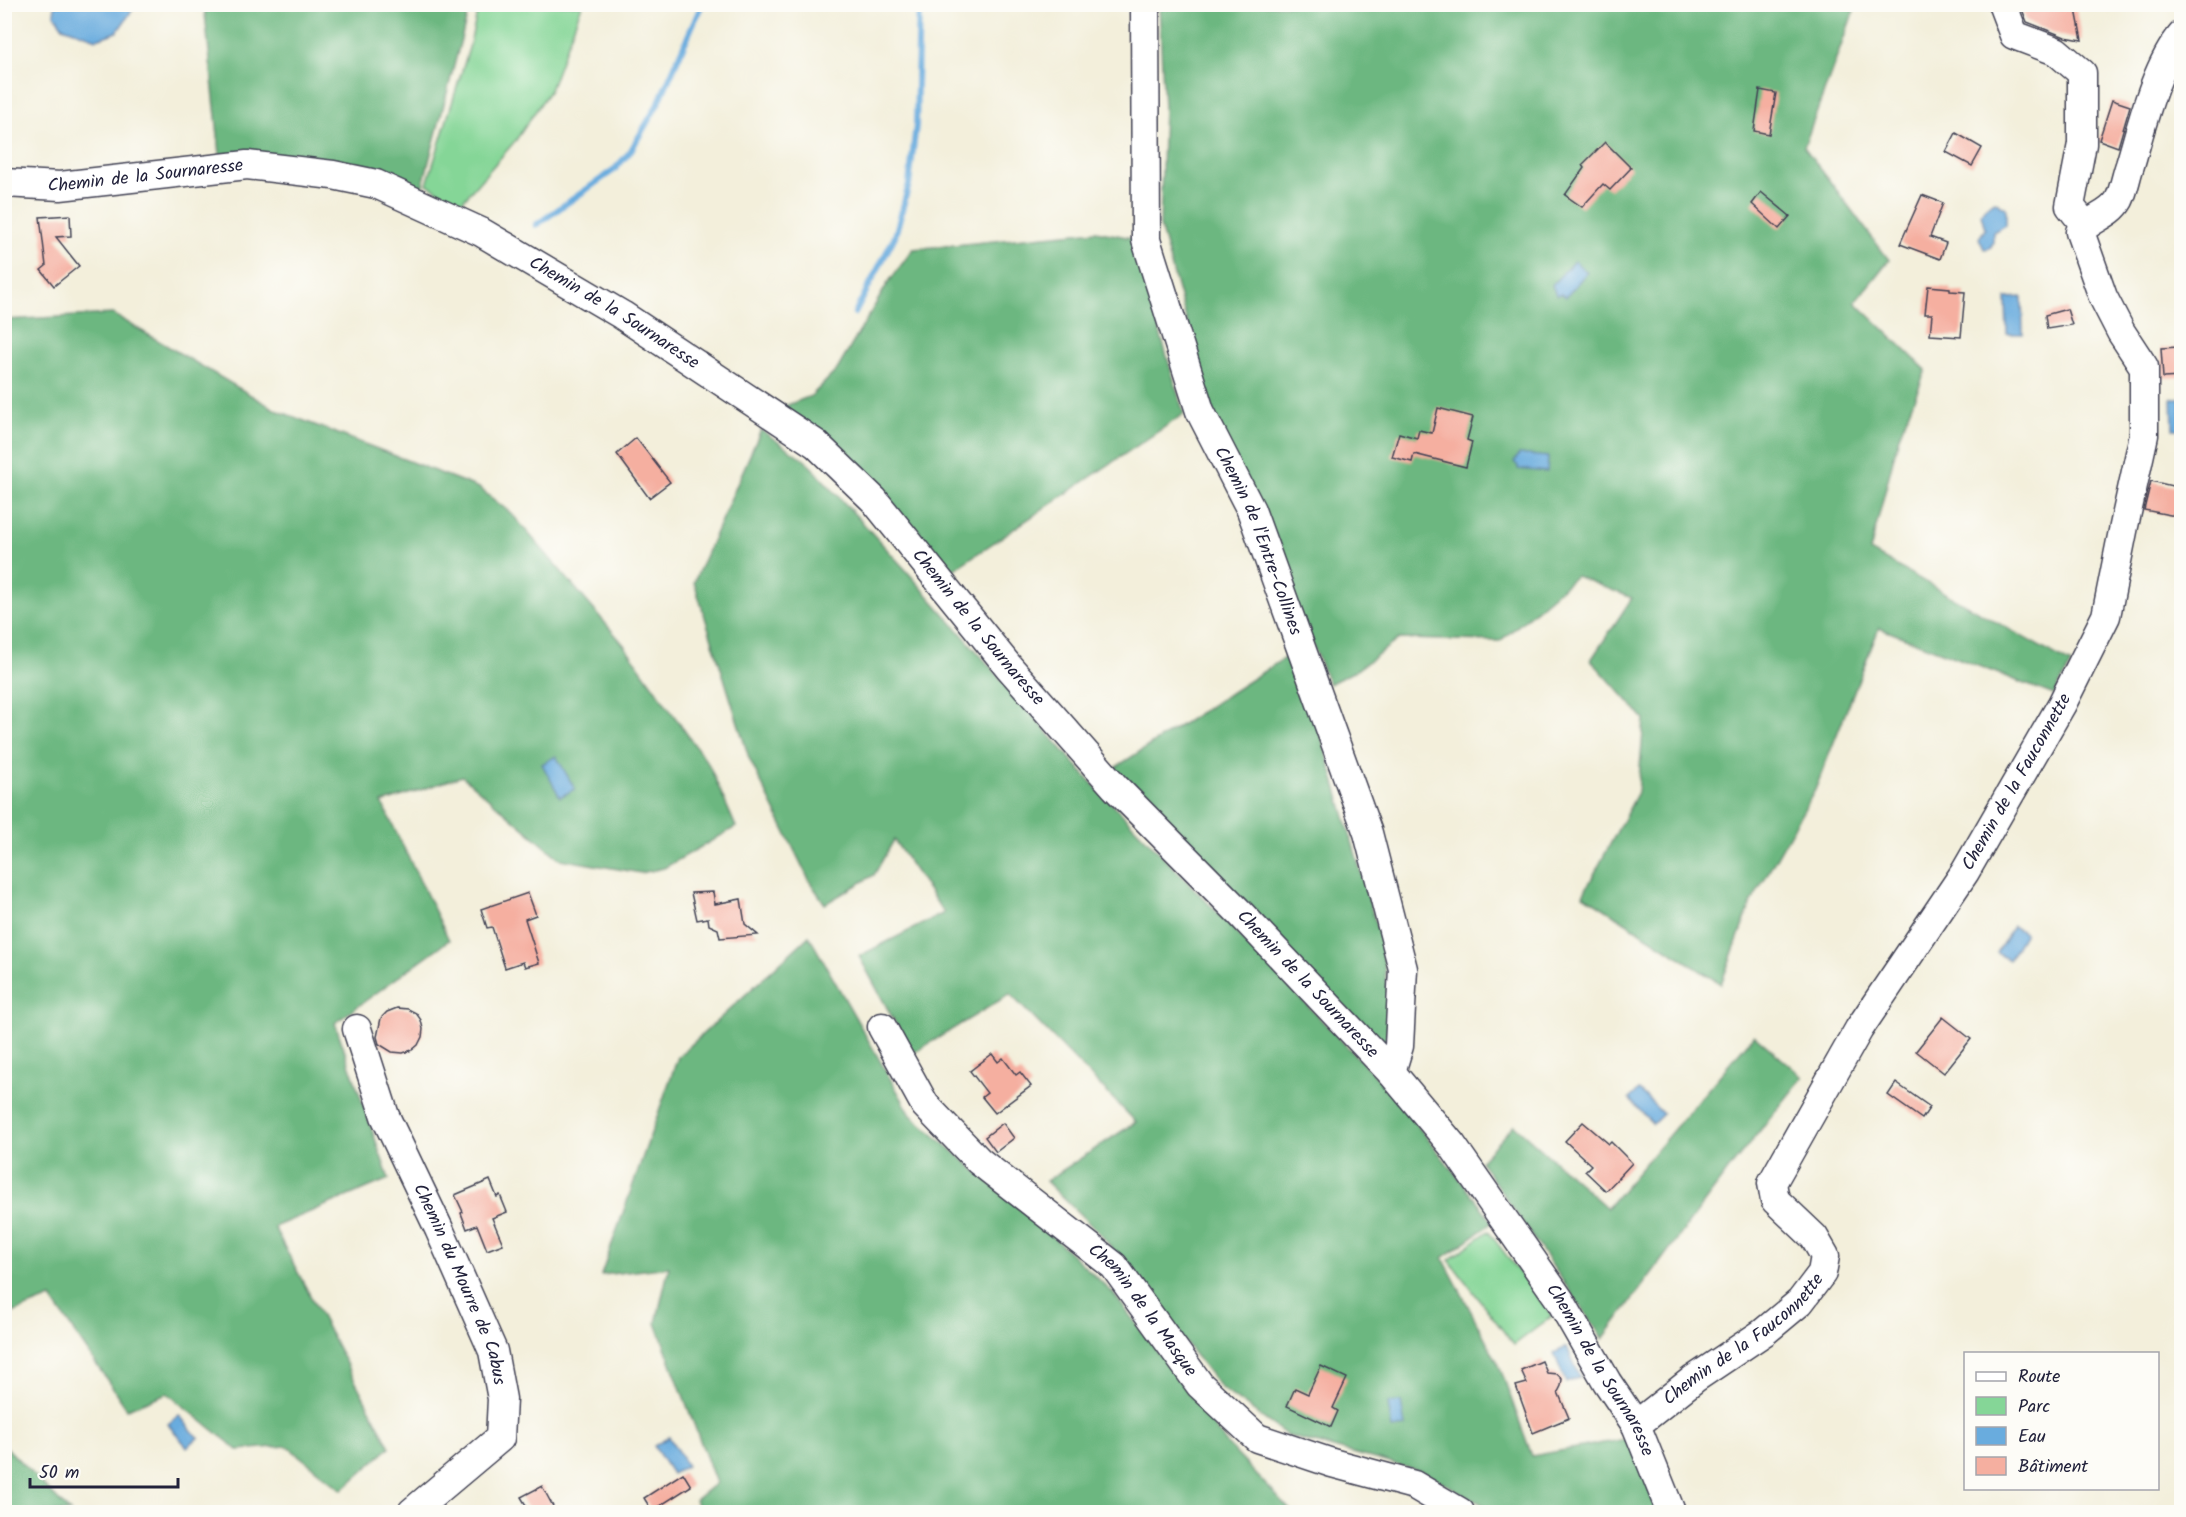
<svg xmlns="http://www.w3.org/2000/svg" width="2186" height="1517" viewBox="0 0 2186 1517" font-family="Kalam,sans-serif">
	<style>
		.green { fill: #85d697; stroke: #547c69; stroke-width: 1.5 }
		.forest { fill: #6cb780; stroke: #476c5e; stroke-width: 1.5 }
		.water { fill: #69acde; stroke: #46678c; stroke-width: 1.5 }
		.lines { fill: none; stroke-linecap: round; stroke-linejoin: round }
		.stream { stroke: #69acde; stroke-width: 6 }
		.building { fill: #f5afa0 }
		.minor-casing { stroke: #414153; stroke-width: 31 }
		.minor { stroke: #fff; stroke-width: 28 }
		.labels { text-anchor: middle; dominant-baseline: central; stroke-width: 5; stroke-linejoin: round; paint-order: stroke }
		.street-label { font-size: 18px; fill: #22223b; stroke: #fdfcf7 }
	</style>
	<rect width="100%" height="100%" fill="#fdfcf7"/>
	<filter id="ink" filterUnits="userSpaceOnUse"><feTurbulence type="fractalNoise" baseFrequency=".0167" numOctaves="2"/><feDisplacementMap in="SourceGraphic" scale="12" xChannelSelector="R" yChannelSelector="G"/><feConvolveMatrix kernelMatrix="1 2 1 2 8 2 1 2 1" color-interpolation-filters="sRGB"/></filter>
	<filter id="wash" filterUnits="userSpaceOnUse"><feTurbulence type="fractalNoise" baseFrequency=".008" numOctaves="4" result="noise"/><feDisplacementMap in="SourceGraphic" scale="24" xChannelSelector="R" yChannelSelector="G"/><feGaussianBlur stdDeviation="1.35" result="paint"/><feColorMatrix in="noise" values="0 0 0 0 0 0 0 0 0 0 0 0 0 0 0 0 0 1.4 0 .05"/><feComposite in="paint" operator="in"/></filter>
	<g filter="url(#wash)">
		<rect width="100%" height="100%" fill="#f3efdb"/>
		<g class="green">
			<path d="M479 5H582L550 90 516 140 460 204 427 184 469 48Z"/>
			<path d="M1488 1231 1552 1316 1514 1345 1449 1260Z"/>
		</g>
		<g class="forest">
			<path d="M204 5H470L421 192 220 154Z"/>
			<path d="M1159 5H1856L1804 147 1889 260 1855 302 1926 370 1899 436 1870 551 2071 664 2054 695 1879 628 1815 790 1751 903 1721 984 1583 895 1638 792 1644 719 1591 660 1632 598 1576 576 1500 641 1399 639 1355 671 1329 684 1210 404 1160 226 1164 108Z"/>
			<path d="M1096 231 1132 238 1184 414 950 572 782 407 811 396 837 370 888 283 913 249Z"/>
			<path d="M113 314 276 410 479 488 512 514 624 645 709 765 736 827 664 868 641 873 560 859 462 776 382 803 449 940 335 1023 389 1179 274 1227 390 1447 342 1490 287 1446 238 1450 167 1393 127 1409 51 1298 5 1316V320Z"/>
			<path d="M761 430 806 461 905 569 1089 780 1392 1093 1493 1222 1443 1258 1499 1365 1532 1456 1636 1437 1664 1512H1496L1424 1472 1288 1436 1221 1388 1102 1236 1046 1181 1136 1122 1010 994 912 1054 859 956 944 913 894 840 874 875 825 904 810 882 749 758 694 582Z"/>
			<path d="M1289 655 1312 703 1382 945 1390 1016 1385 1044 1315 979 1113 769Z"/>
			<path d="M809 936 911 1115 1051 1235 1113 1293 1227 1444 1292 1512H700L695 1500 716 1483 656 1323 669 1267 601 1275 678 1057Z"/>
			<path d="M1754 1035 1803 1077 1730 1168 1603 1339 1480 1161 1514 1125 1607 1208Z"/>
			<path d="M4 1446H5L70 1512H5Z"/>
		</g>
		<g class="water">
			<path d="M55 5V4L136 5 117 32 97 39 63 27 54 14Z"/>
			<path d="M1995 201 2006 208V225L1993 232V243L1990 248 1984 249 1979 238 1985 229 1981 214 1985 207Z"/>
			<path d="M1574 261 1587 272 1566 297 1562 294 1556 295 1552 285Z"/>
			<path d="M2022 297 2023 334H2007L2006 298Z"/>
			<path d="M2172 398H2181V429H2173Z"/>
			<path d="M1519 454 1548 457 1547 472 1518 469V466L1514 462Z"/>
			<path d="M556 756 575 789 560 797 542 764Z"/>
			<path d="M2013 926 2025 933 2009 960 1997 953Z"/>
			<path d="M1639 1090 1663 1114 1653 1124 1629 1099Z"/>
			<path d="M1567 1347 1580 1377 1566 1383 1554 1353Z"/>
			<path d="M1401 1402 1405 1427 1392 1429 1388 1403Z"/>
			<path d="M179 1415 198 1438 187 1447 168 1424Z"/>
			<path d="M669 1437 687 1466 672 1474 654 1446Z"/>
		</g>
		<g class="lines">
			<g class="stream">
				<path d="M536 225 614 170 630 152 659 102 702 4"/>
				<path d="M855 313 895 236 909 184 916 125 919 4"/>
			</g>
		</g>
		<g id="blocks">
			<g class="building">
				<path d="M2020 4H2075L2082 40 2065 37 2027 22Z"/>
				<path d="M1760 90 1776 93 1769 134 1754 131Z"/>
				<path d="M2112 100 2130 106 2118 147 2099 140Z"/>
				<path d="M1956 133 1982 148 1972 166 1946 152Z"/>
				<path d="M1605 142 1631 168 1610 190 1603 184 1582 207 1565 195 1584 168 1582 165Z"/>
				<path d="M1761 192 1790 216 1779 229 1752 204Z"/>
				<path d="M1922 195 1943 203 1930 237 1946 243 1940 259 1900 244Z"/>
				<path d="M70 215 71 236 56 237 79 266 54 286 41 270 46 266 40 217Z"/>
				<path d="M1928 286 1950 288V291L1965 292 1961 337 1930 335 1932 314H1925Z"/>
				<path d="M2067 309 2072 325 2047 329 2045 315Z"/>
				<path d="M2179 347 2181 377 2163 378 2161 348Z"/>
				<path d="M1438 408 1473 417 1467 440 1472 442 1466 467 1414 454 1412 462 1392 457 1399 433 1417 438 1419 430 1432 433Z"/>
				<path d="M636 438 670 482 649 498 617 454Z"/>
				<path d="M2151 481 2181 488V517L2144 510Z"/>
				<path d="M713 892 715 904 741 899 745 924 758 935 720 938 718 929 709 925 708 918 697 920 691 893Z"/>
				<path d="M528 893 536 915 525 919 539 963 525 967 523 962 505 968 492 927 487 928 481 909Z"/>
				<path d="M397 1008 408 1009 416 1013 421 1020 423 1029 422 1037 418 1045 412 1050 403 1053 392 1052 379 1044 377 1037 381 1018 387 1012Z"/>
				<path d="M1943 1017 1971 1039 1944 1073 1916 1051Z"/>
				<path d="M992 1054 998 1062 1003 1058 1016 1075 1020 1072 1031 1086 995 1113 982 1097 987 1093 970 1071Z"/>
				<path d="M1896 1083 1930 1107 1922 1119 1888 1095Z"/>
				<path d="M1583 1122 1609 1144 1611 1142 1632 1163 1606 1191 1585 1171 1591 1165 1565 1141Z"/>
				<path d="M1003 1123 1014 1138 996 1152 985 1137Z"/>
				<path d="M490 1180 497 1197 500 1195 507 1212 492 1218 503 1244 487 1250 477 1225 467 1229 461 1213 463 1212 455 1195Z"/>
				<path d="M1542 1361 1547 1373 1557 1374 1562 1379 1561 1386 1558 1392 1569 1418 1533 1433 1516 1386 1527 1383 1521 1370Z"/>
				<path d="M1321 1366 1347 1378 1333 1408 1338 1411 1331 1427 1287 1406 1295 1388 1308 1394Z"/>
				<path d="M683 1473 691 1486 652 1511 644 1498Z"/>
				<path d="M542 1486 556 1512H530L521 1497Z"/>
			</g>
		</g>
	</g>
	<g filter="url(#ink)">
		<use href="#blocks" fill-opacity="0" stroke="#414153" stroke-width="1.5"/>
		<g class="lines">
			<defs>
				<g id="minor">
					<path id="s1" d="M1145 4 1146 240 1200 411 1251 510 1368 833 1403 969 1399 1046 1391 1072"/>
					<path d="M2003 6 2014 35 2056 51 2082 73V144L2070 206 2085 225"/>
					<path id="s2" d="M4 183 60 186 247 165 333 175 376 184 481 232 622 315 816 444 874 500 1009 667 1115 787 1239 912 1391 1072 1452 1145 1560 1300 1607 1382 1636 1425 1671 1512"/>
					<path id="s3" d="M882 1027 925 1105 979 1161 1114 1266 1200 1385 1257 1438 1332 1463 1414 1485 1460 1512"/>
					<path id="s4" d="M357 1029 385 1116 439 1229 493 1351 502 1399 500 1438 412 1512"/>
					<path id="s5" d="M1636 1425 1694 1379 1764 1332 1800 1302 1822 1273 1825 1256 1814 1237 1775 1200 1772 1183 1859 1029 1965 872 2062 704 2106 616 2124 526 2144 435V367L2121 332 2103 297 2080 232C2090 218 2110 216 2119 200 2124 190 2126 176 2130 165 2142 125 2155 67 2182 35"/>
				</g>
			</defs>
			<use href="#minor" class="minor-casing"/>
			<use href="#minor" class="minor"/>
		</g>
	</g>
	<g class="labels">
		<g class="street-label">
			<text stroke="none"><textPath href="#s2" startOffset="142">Chemin de la Sournaresse</textPath></text>
			<text stroke="none"><textPath href="#s2" startOffset="646">Chemin de la Sournaresse</textPath></text>
			<text stroke="none"><textPath href="#s1" startOffset="558">Chemin de l'Entre-Collines</textPath></text>
			<text stroke="none"><textPath href="#s2" startOffset="1132">Chemin de la Sournaresse</textPath></text>
			<text stroke="none"><textPath href="#s5" startOffset="822">Chemin de la Fauconnette</textPath></text>
			<text stroke="none"><textPath href="#s2" startOffset="1618">Chemin de la Sournaresse</textPath></text>
			<text stroke="none"><textPath href="#s4" startOffset="276">Chemin du Mourre de Cabus</textPath></text>
			<text stroke="none"><textPath href="#s3" startOffset="390">Chemin de la Masque</textPath></text>
			<text stroke="none"><textPath href="#s5" startOffset="138">Chemin de la Fauconnette</textPath></text>
			<text stroke="none"><textPath href="#s2" startOffset="2104">Chemin de la Sournaresse</textPath></text>
		</g>
	</g>
	<rect width="2186" height="1517" fill="none" stroke="#fdfcf7" stroke-width="24"/>
	<rect x="1964" y="1352" width="195" height="138" fill="#fdfcf7" stroke="#a5a5ac" stroke-width="1.5"/>
	<rect x="1976" y="1372" width="30" height="9" fill="#ffffff" stroke="#a5a5ac" stroke-width="1.5"/>
	<text x="2018" y="1382" font-size="18" fill="#22223b">Route</text>
	<rect x="1976" y="1397" width="30" height="18" fill="#85d697" stroke="#a5a5ac" stroke-width="1.5"/>
	<text x="2018" y="1412" font-size="18" fill="#22223b">Parc</text>
	<rect x="1976" y="1427" width="30" height="18" fill="#69acde" stroke="#a5a5ac" stroke-width="1.5"/>
	<text x="2018" y="1442" font-size="18" fill="#22223b">Eau</text>
	<rect x="1976" y="1457" width="30" height="18" fill="#f5afa0" stroke="#a5a5ac" stroke-width="1.5"/>
	<text x="2018" y="1472" font-size="18" fill="#22223b">Bâtiment</text>
	<path d="M30 1478v9h148v-9" fill="none" stroke="#22223b" stroke-width="3"/>
	<text x="39" y="1478" font-size="18" fill="#22223b" stroke="#fdfcf7" stroke-width="4.5" paint-order="stroke">50 m</text>
</svg>
